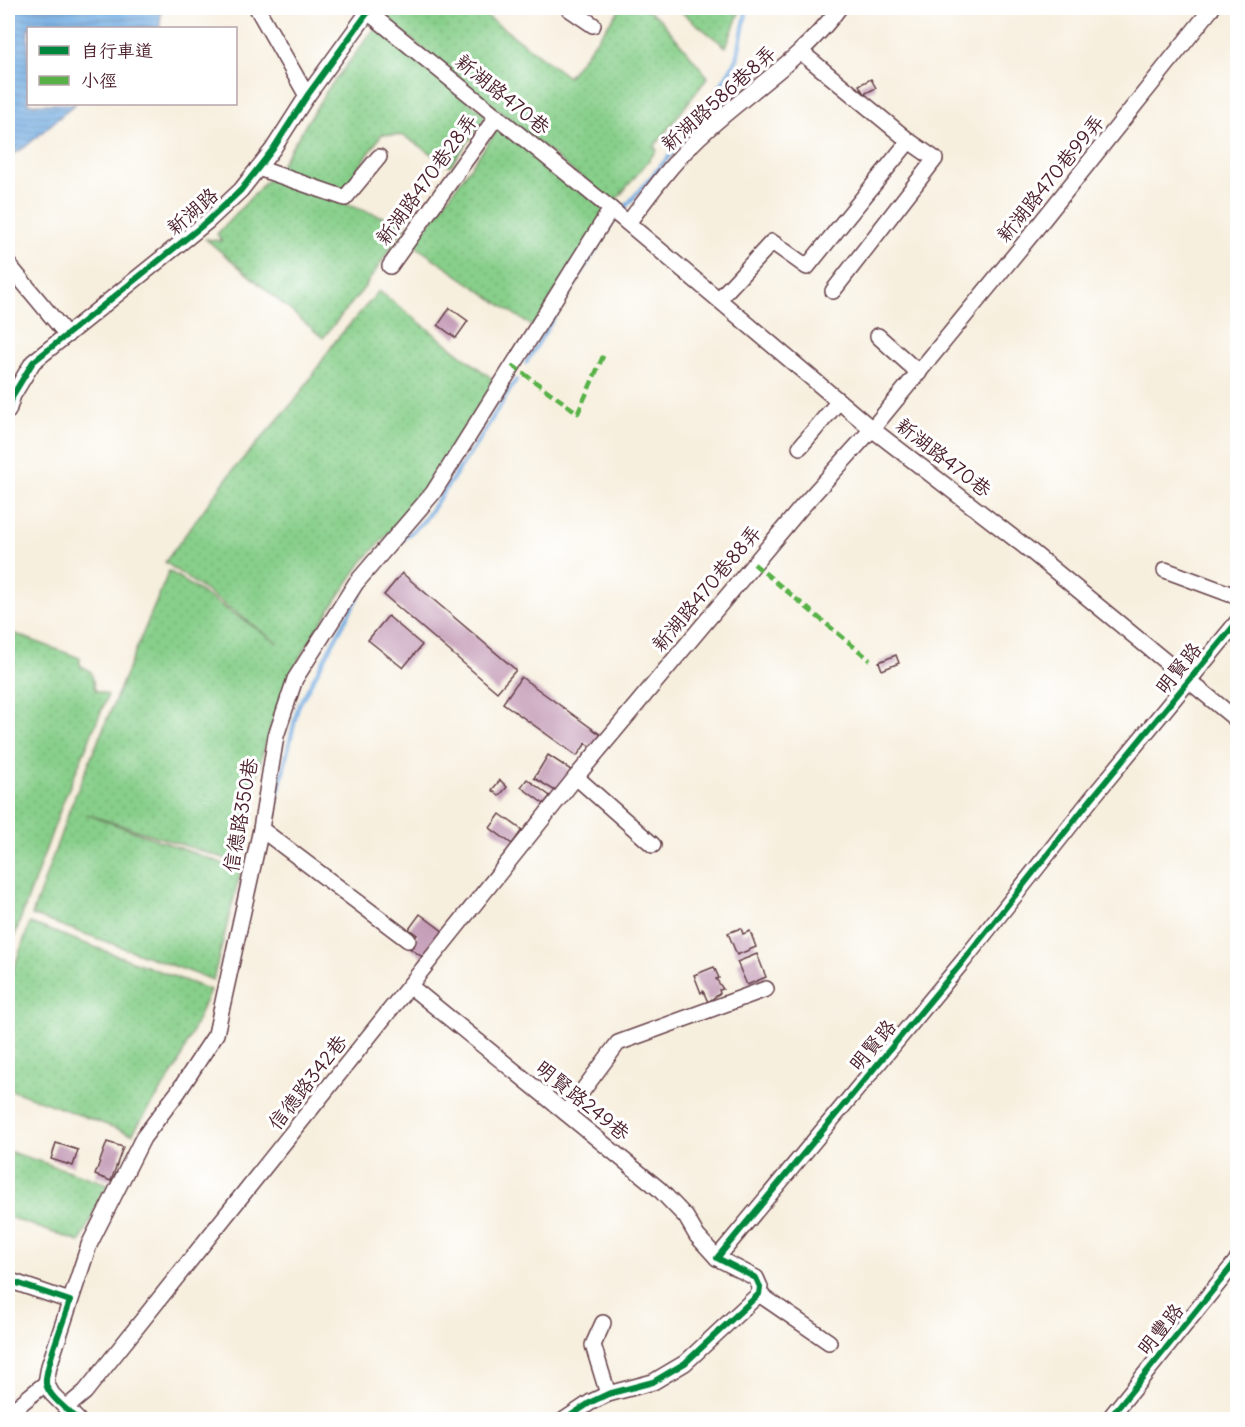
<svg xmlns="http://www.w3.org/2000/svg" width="1245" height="1427" viewBox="0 0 1245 1427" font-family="Delius,'LXGW WenKai TC',sans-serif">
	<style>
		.garden { fill: url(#garden-dots); stroke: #68775a; stroke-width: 1.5 }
		.water { fill: url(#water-rules); stroke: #5d6586; stroke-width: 1.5 }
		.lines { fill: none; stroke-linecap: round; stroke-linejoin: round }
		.stream { stroke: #70abe1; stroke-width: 4 }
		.building { fill: #c197b3 }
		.minor-casing { stroke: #643e46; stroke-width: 18 }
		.minor { stroke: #fff; stroke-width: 15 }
		.quiet { stroke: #57b146; stroke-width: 4.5; stroke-dasharray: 9 4.5; stroke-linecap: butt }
		.cycleway-casing { stroke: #fff; stroke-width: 10 }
		.cycleway { stroke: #00873e; stroke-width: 6 }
		.labels { text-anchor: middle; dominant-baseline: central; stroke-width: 6; stroke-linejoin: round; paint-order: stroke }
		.street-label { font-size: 20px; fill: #4a1f2b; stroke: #fff }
	</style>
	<defs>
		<pattern id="garden-dots" width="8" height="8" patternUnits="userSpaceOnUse" patternTransform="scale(1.5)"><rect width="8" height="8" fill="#87cf8a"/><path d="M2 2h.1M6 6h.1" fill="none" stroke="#76b177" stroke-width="1.8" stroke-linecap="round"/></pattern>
		<pattern id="water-rules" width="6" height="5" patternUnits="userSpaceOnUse" patternTransform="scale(1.5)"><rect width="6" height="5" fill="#70abe1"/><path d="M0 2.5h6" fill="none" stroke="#5e8bb7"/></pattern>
	</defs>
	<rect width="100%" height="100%" fill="#fff"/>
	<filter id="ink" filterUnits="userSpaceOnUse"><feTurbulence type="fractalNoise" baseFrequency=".0167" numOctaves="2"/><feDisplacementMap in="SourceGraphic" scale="12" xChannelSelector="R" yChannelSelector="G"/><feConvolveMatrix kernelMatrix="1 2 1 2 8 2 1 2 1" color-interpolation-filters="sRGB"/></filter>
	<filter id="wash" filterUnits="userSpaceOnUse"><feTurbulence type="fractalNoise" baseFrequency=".008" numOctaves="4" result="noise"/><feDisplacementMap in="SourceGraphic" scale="24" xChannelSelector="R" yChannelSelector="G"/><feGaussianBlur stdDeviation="1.35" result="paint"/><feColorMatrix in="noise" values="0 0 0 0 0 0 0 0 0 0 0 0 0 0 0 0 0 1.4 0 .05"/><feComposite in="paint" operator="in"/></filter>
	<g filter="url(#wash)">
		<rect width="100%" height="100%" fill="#f7efde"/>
		<g class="garden">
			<path d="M389 8H476L568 77 621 8H645L661 20 708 77 654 147 657 150 613 204 383 16Z"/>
			<path d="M676 8H741L726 47Z"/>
			<path d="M375 28 487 116 450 166 404 136 382 134 347 185 341 189 277 171 326 92Z"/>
			<path d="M501 125 608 213 533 327 414 245Z"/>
			<path d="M269 178 406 225 364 288 323 338 206 239 222 241 217 234Z"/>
			<path d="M379 291 495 381 462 431 428 491 362 562 330 609 300 657 290 677 269 731 233 861 86 814 241 870 213 980 32 915 70 808 169 571 278 643 165 562 233 470 297 398 336 340Z"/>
			<path d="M10 632 80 658V665L91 672 95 690 108 695 63 802 8 954V637Z"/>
			<path d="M30 923 210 990 177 1067 132 1134 8 1089V984Z"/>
			<path d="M8 1151 108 1184 80 1242 8 1217Z"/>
		</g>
		<path class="water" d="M8 8H161L160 28H28V104H75L24 148 8 157Z"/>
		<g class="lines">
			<g class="stream">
				<path d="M620 213 671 154 711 101 737 59 747 8"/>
				<path d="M526 363 615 218"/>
				<path d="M401 541 423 522 477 443 516 380"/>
				<path d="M271 823 298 707 361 592 383 562"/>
				<path d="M31 1420 33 1414"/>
			</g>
		</g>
		<g id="blocks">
			<g class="building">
				<path d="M871 79 876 88 864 94 859 85Z"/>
				<path d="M450 308 468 321 456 338 438 325Z"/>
				<path d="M402 573 516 670 497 692 384 595Z"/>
				<path d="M388 616 422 645 403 668 368 640Z"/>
				<path d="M896 655 899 663 882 670 879 662Z"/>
				<path d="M521 677 605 738 596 750 586 743 577 756 503 703Z"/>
				<path d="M548 755 571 770 557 792 534 778Z"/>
				<path d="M527 779 550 796 544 804 521 787Z"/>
				<path d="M500 780 507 787 499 796 492 790Z"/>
				<path d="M500 814 522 830 512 844 490 828Z"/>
				<path d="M420 914 444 932 424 958 408 947 417 935 409 929Z"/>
				<path d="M741 928 743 934 750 931 756 947 737 955 728 933Z"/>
				<path d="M757 954 766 977 747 985 737 962Z"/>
				<path d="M714 967 719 978 716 979 723 989 719 990 720 993 708 1002 703 991 701 993 694 975Z"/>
				<path d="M107 1142 123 1147 111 1181 95 1175Z"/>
				<path d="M56 1143 78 1150 73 1166 51 1159Z"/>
			</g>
		</g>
	</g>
	<g filter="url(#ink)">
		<use href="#blocks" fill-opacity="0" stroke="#643e46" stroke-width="1.5"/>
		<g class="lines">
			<defs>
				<g id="minor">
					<path d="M257 8 307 96"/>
					<path d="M568 8 593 25"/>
					<path d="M368 12 611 209 872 429 1032 552 1238 721"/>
					<path d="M801 52 909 141 935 159 833 291"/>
					<path d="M258 168 345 198 379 157"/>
					<path d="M628 223C653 190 677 156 708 129 752 89 805 56 839 8"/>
					<path d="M8 264 67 335"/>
					<path d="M390 266 497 116"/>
					<path d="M719 299 772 242 807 267 909 141"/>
					<path d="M878 336 919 373"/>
					<path d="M8 411 13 395 33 362 208 221 241 190 273 149 307 96 371 8"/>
					<path d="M800 447 839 401"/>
					<path d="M1165 570 1238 597"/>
					<path d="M576 777 653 845"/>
					<path d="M261 829 408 940"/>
					<path d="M410 986 659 1189 686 1217 697 1236 717 1258"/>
					<path d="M566 1113 618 1043 766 989"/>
					<path d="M8 1280 70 1301"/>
					<path d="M759 1294 829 1342"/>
					<path d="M603 1323 593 1345 608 1394"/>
					<path d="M66 1408 85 1392 576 777 800 509 872 429 1031 235 1212 8"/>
					<path d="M8 1414 46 1383"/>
					<path d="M78 1420 52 1394 46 1383 49 1366 89 1245 143 1138 178 1092 216 1034 261 829 276 736 295 679 356 583 433 493 611 209"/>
					<path d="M564 1420 591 1402 608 1394 653 1382 685 1363 759 1294 760 1287 756 1278 717 1258 964 960 1092 798 1238 621"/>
					<path d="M1108 1420 1238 1259"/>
				</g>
			</defs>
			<use href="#minor" class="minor-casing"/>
			<use href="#minor" class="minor"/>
			<g class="quiet">
				<path d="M512 365 578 413 604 354"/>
				<path d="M754 564 870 660"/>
			</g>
			<defs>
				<g id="cycleway">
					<path d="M8 411 13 395 33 362 208 221 241 190 273 149 307 96 371 8"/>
					<path d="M8 1280 70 1301C65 1317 44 1370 46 1384 49 1397 68 1410 78 1420"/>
					<path d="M564 1420 591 1402 608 1394 653 1382 685 1363 759 1294 760 1287 756 1278 717 1258 964 960 1092 798 1238 621"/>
					<path d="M1108 1420 1238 1259"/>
				</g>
			</defs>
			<use href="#cycleway" class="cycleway-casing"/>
			<use href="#cycleway" class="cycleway"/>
		</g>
	</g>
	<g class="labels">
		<g class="street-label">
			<text transform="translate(503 94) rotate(39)">新湖路470巷</text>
			<text transform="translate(718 98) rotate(-42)">新湖路586巷8弄</text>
			<text transform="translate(1050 178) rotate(-51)">新湖路470巷99弄</text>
			<text transform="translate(426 179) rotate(-54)">新湖路470巷28弄</text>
			<text transform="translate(192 211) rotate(-41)">新湖路</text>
			<text transform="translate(944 457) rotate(38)">新湖路470巷</text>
			<text transform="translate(706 588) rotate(-50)">新湖路470巷88弄</text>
			<text transform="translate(1178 668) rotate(-51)">明賢路</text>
			<text transform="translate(240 815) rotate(-80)">信德路350巷</text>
			<text transform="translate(872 1045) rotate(-50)">明賢路</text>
			<text transform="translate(307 1082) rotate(-52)">信德路342巷</text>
			<text transform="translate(583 1100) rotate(39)">明賢路249巷</text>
			<text transform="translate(1160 1329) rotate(-51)">明豐路</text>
		</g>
	</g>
	<rect width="1245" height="1427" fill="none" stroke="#fff" stroke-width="30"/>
	<rect x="27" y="27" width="210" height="78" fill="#ffffff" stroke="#b7a5aa" stroke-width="1.5"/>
	<rect x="39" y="46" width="30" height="9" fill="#00873e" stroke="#b7a5aa" stroke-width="1.5"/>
	<text x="81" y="57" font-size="18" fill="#4a1f2b">自行車道</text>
	<rect x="39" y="76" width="30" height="9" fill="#57b146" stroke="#b7a5aa" stroke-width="1.5"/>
	<text x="81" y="87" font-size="18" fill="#4a1f2b">小徑</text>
</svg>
